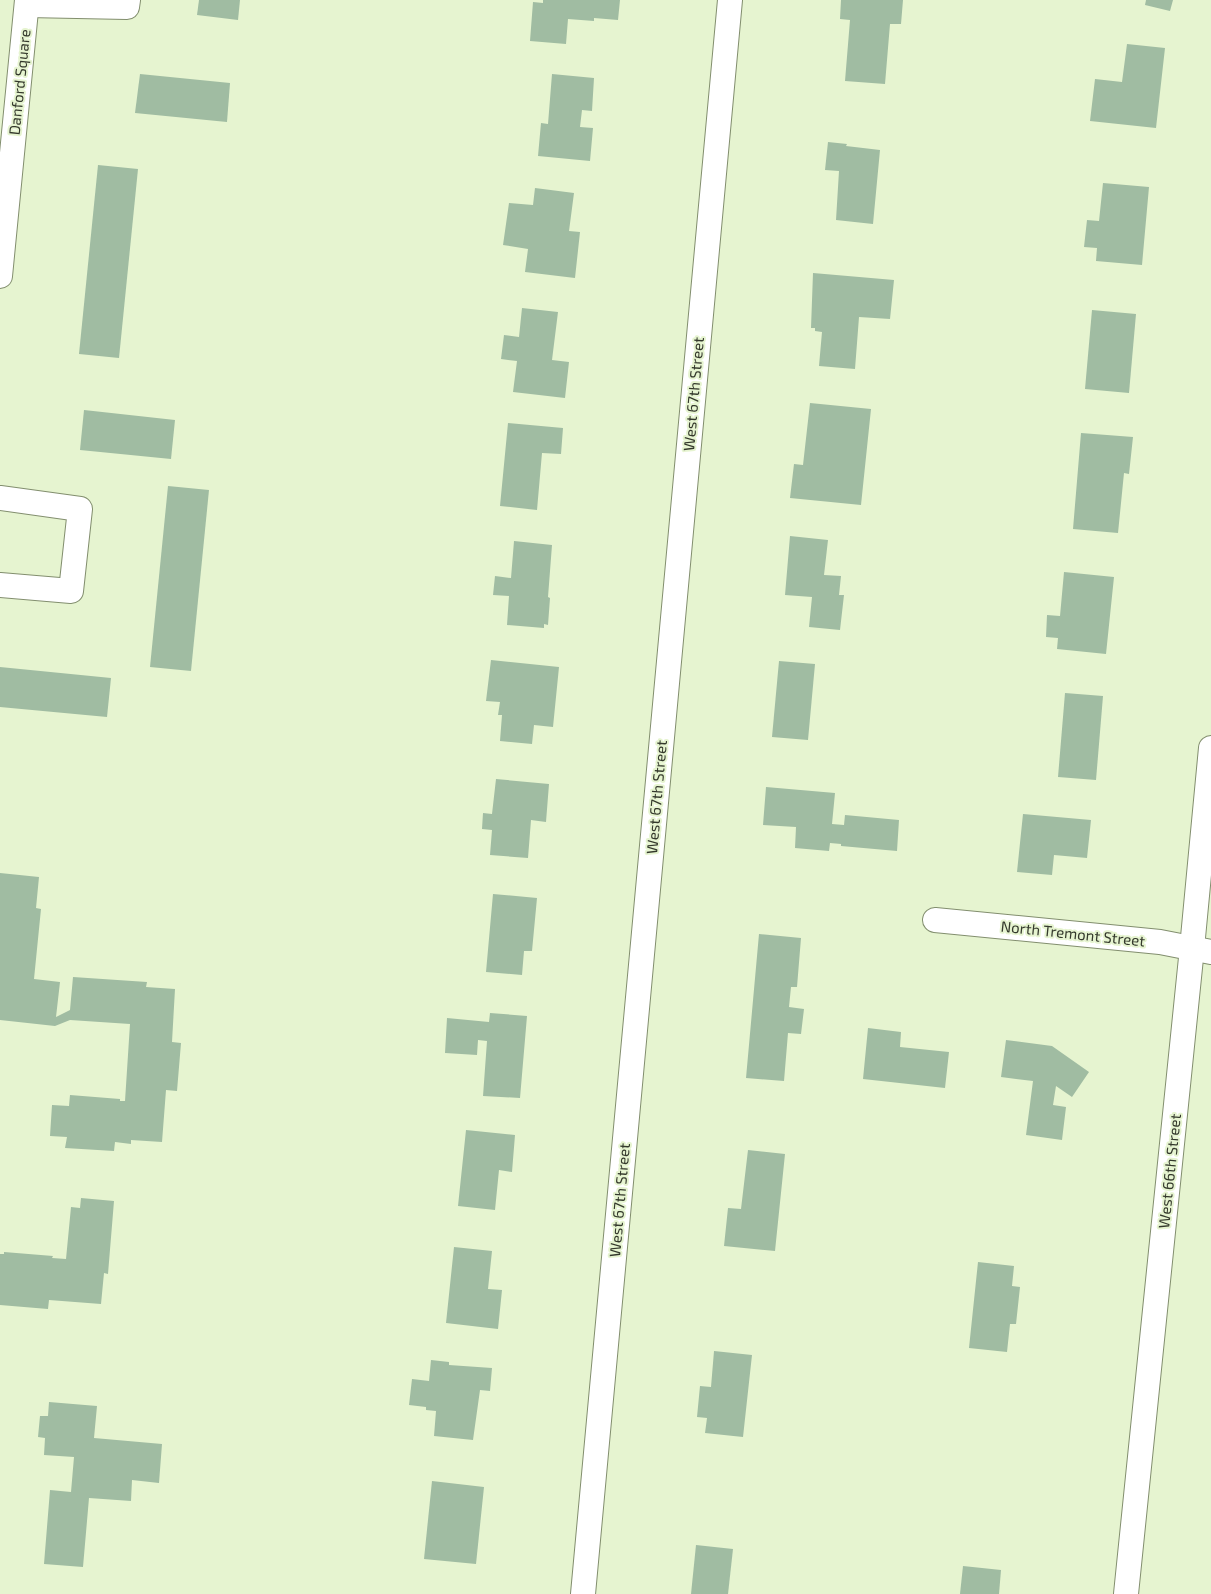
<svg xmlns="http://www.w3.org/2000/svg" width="1211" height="1594" viewBox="0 0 1211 1594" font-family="'Exo 2',sans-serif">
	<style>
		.building { fill: #a0bca2 }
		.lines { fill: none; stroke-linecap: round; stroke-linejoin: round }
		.minor-casing { stroke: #828e6e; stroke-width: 26 }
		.minor { stroke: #fff; stroke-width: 24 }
		.labels { text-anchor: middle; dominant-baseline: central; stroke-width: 4; stroke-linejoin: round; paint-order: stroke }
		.street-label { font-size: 15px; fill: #34392c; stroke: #e6f4d0 }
	</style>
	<rect width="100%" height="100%" fill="#e6f4d0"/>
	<g class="building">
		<path d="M199 0H240L238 20 197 15Z"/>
		<path d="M543 0H620L618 20 594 18V21L568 19 566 44 530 41 533 2 543 3Z"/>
		<path d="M841 0H903L901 24H890L885 84 845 81 850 20 840 19Z"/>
		<path d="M1146 0H1173L1170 11 1145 5Z"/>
		<path d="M1127 44 1165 48 1156 128 1090 121 1095 79 1122 82Z"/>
		<path d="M140 74 230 83 227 122 135 113Z"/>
		<path d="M552 74 594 78 592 111 582 110 580 127 593 128 590 161 538 156 541 123 548 124Z"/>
		<path d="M828 142 847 144 846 146 880 150 873 224 836 220 839 171 825 170Z"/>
		<path d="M98 165 138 169 119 358 79 354Z"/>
		<path d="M1103 183 1149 187 1142 265 1096 261 1097 248 1084 247 1087 220 1099 221Z"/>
		<path d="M535 188 574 193 569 231 580 232 575 278 525 272 528 249 503 245 509 203 533 205Z"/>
		<path d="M813 273 894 280 890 319 859 317 855 369 819 366 822 332 815 331V328H811Z"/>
		<path d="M522 308 558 312 552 360 569 362 565 398 513 392 517 361 501 359 504 335 519 337Z"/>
		<path d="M1092 310 1136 314 1129 393 1085 389Z"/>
		<path d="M810 403 871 409 861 505 790 498 794 464 803 465Z"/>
		<path d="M84 410 175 420 171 459 80 450Z"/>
		<path d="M508 423 563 428 561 454 542 453 537 510 500 506Z"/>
		<path d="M1081 433 1133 437 1129 474 1124 473 1118 533 1073 529Z"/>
		<path d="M168 486 209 490 191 671 150 667Z"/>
		<path d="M790 536 828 540 824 575 841 576 839 595H844L840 630 809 627 812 597 785 595Z"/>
		<path d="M514 541 552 545 548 597 550 598 548 625 544 624V628L507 625 509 596 493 595 495 576 511 578Z"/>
		<path d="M1064 572 1114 577 1106 654 1057 649 1058 638 1046 637 1047 615 1060 616Z"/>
		<path d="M491 660 559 667 553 727 534 725 532 744 500 741 502 715H498L500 702 486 701Z"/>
		<path d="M779 661 815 664 808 740 772 737Z"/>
		<path d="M0 667 111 678 107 717 0 707Z"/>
		<path d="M1065 693 1103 696 1096 780 1058 777Z"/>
		<path d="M496 779 549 784 546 822 531 820 528 858 490 855 492 830 482 829 483 813 492 814Z"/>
		<path d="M766 787 835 793 832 824 844 825 845 815 899 820 897 851 841 846V844L830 843 829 851 795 848 796 827 763 825Z"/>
		<path d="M1023 814 1091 820 1087 858 1054 855 1052 875 1017 872Z"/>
		<path d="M0 873 39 877 36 908 41 909 34 979 60 982 56 1017 70 1010 73 977 147 982 146 987 175 989 172 1042 181 1043 177 1091 166 1090 162 1142 131 1140V1144L115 1142 114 1151 65 1148 67 1137 50 1136 52 1105 69 1106 70 1095 120 1099V1101H125L130 1024 70 1020 55 1026 0 1020Z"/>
		<path d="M493 894 537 898 532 951H524L522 975 486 972Z"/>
		<path d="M759 934 801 938 797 987H791L789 1007 804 1009 801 1034 788 1033 784 1081 746 1078Z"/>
		<path d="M490 1013 527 1016 520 1098 483 1096 487 1041 478 1040 477 1055 445 1053 447 1018 489 1022Z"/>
		<path d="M868 1028 901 1032 900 1047 949 1052 945 1088 863 1079Z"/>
		<path d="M1006 1040 1052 1046 1089 1072 1072 1097 1056 1086 1053 1105 1066 1107 1062 1140 1026 1135 1033 1081 1001 1077Z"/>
		<path d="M466 1130 515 1135 512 1172 499 1170 495 1210 458 1206Z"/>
		<path d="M748 1150 785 1154 775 1251 724 1246 728 1208 741 1209Z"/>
		<path d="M81 1198 114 1201 108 1274 104 1273 101 1304 49 1300 48 1309 0 1305V1254H4V1252L53 1256 52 1258 66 1259 71 1207 80 1208Z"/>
		<path d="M454 1247 492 1251 488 1289 502 1290 498 1329 446 1323Z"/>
		<path d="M978 1262 1014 1266 1012 1286 1020 1287 1016 1324H1010L1007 1352 969 1348Z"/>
		<path d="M714 1351 752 1355 743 1437 705 1433 707 1418 697 1417 700 1386 711 1387Z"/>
		<path d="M431 1360 449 1362V1365L492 1368 490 1391 480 1390 473 1440 434 1436 436 1411 426 1410V1407L409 1405 412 1379 429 1381Z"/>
		<path d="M49 1402 97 1406 94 1438 162 1444 159 1483 132 1480 131 1501 89 1498 83 1567 44 1564 50 1490 71 1492 74 1457 44 1455 45 1438 38 1437 40 1416H48Z"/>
		<path d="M432 1481 484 1487 476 1564 424 1559Z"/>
		<path d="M696 1545 733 1549 728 1594H691Z"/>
		<path d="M963 1566 1001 1570 999 1594H960Z"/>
	</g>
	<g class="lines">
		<defs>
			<g id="minor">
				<path d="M27 5 127 7 128 0"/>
				<path d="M0 276 27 0"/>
				<path d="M0 498 80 509 71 591 0 585"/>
				<path d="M935 920 1160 942 1211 952"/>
				<path d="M583 1594 730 0"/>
				<path d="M1126 1594 1192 948 1211 748"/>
			</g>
		</defs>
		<use href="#minor" class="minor-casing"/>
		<use href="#minor" class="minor"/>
	</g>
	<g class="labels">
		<g class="street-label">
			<text transform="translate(19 82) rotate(-84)">Danford Square</text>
			<text transform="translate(693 394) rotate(-85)">West 67th Street</text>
			<text transform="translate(656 797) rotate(-85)">West 67th Street</text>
			<text transform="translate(1073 933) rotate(6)">North Tremont Street</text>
			<text transform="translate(1169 1171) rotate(-84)">West 66th Street</text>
			<text transform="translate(619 1200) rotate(-85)">West 67th Street</text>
		</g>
	</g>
</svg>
